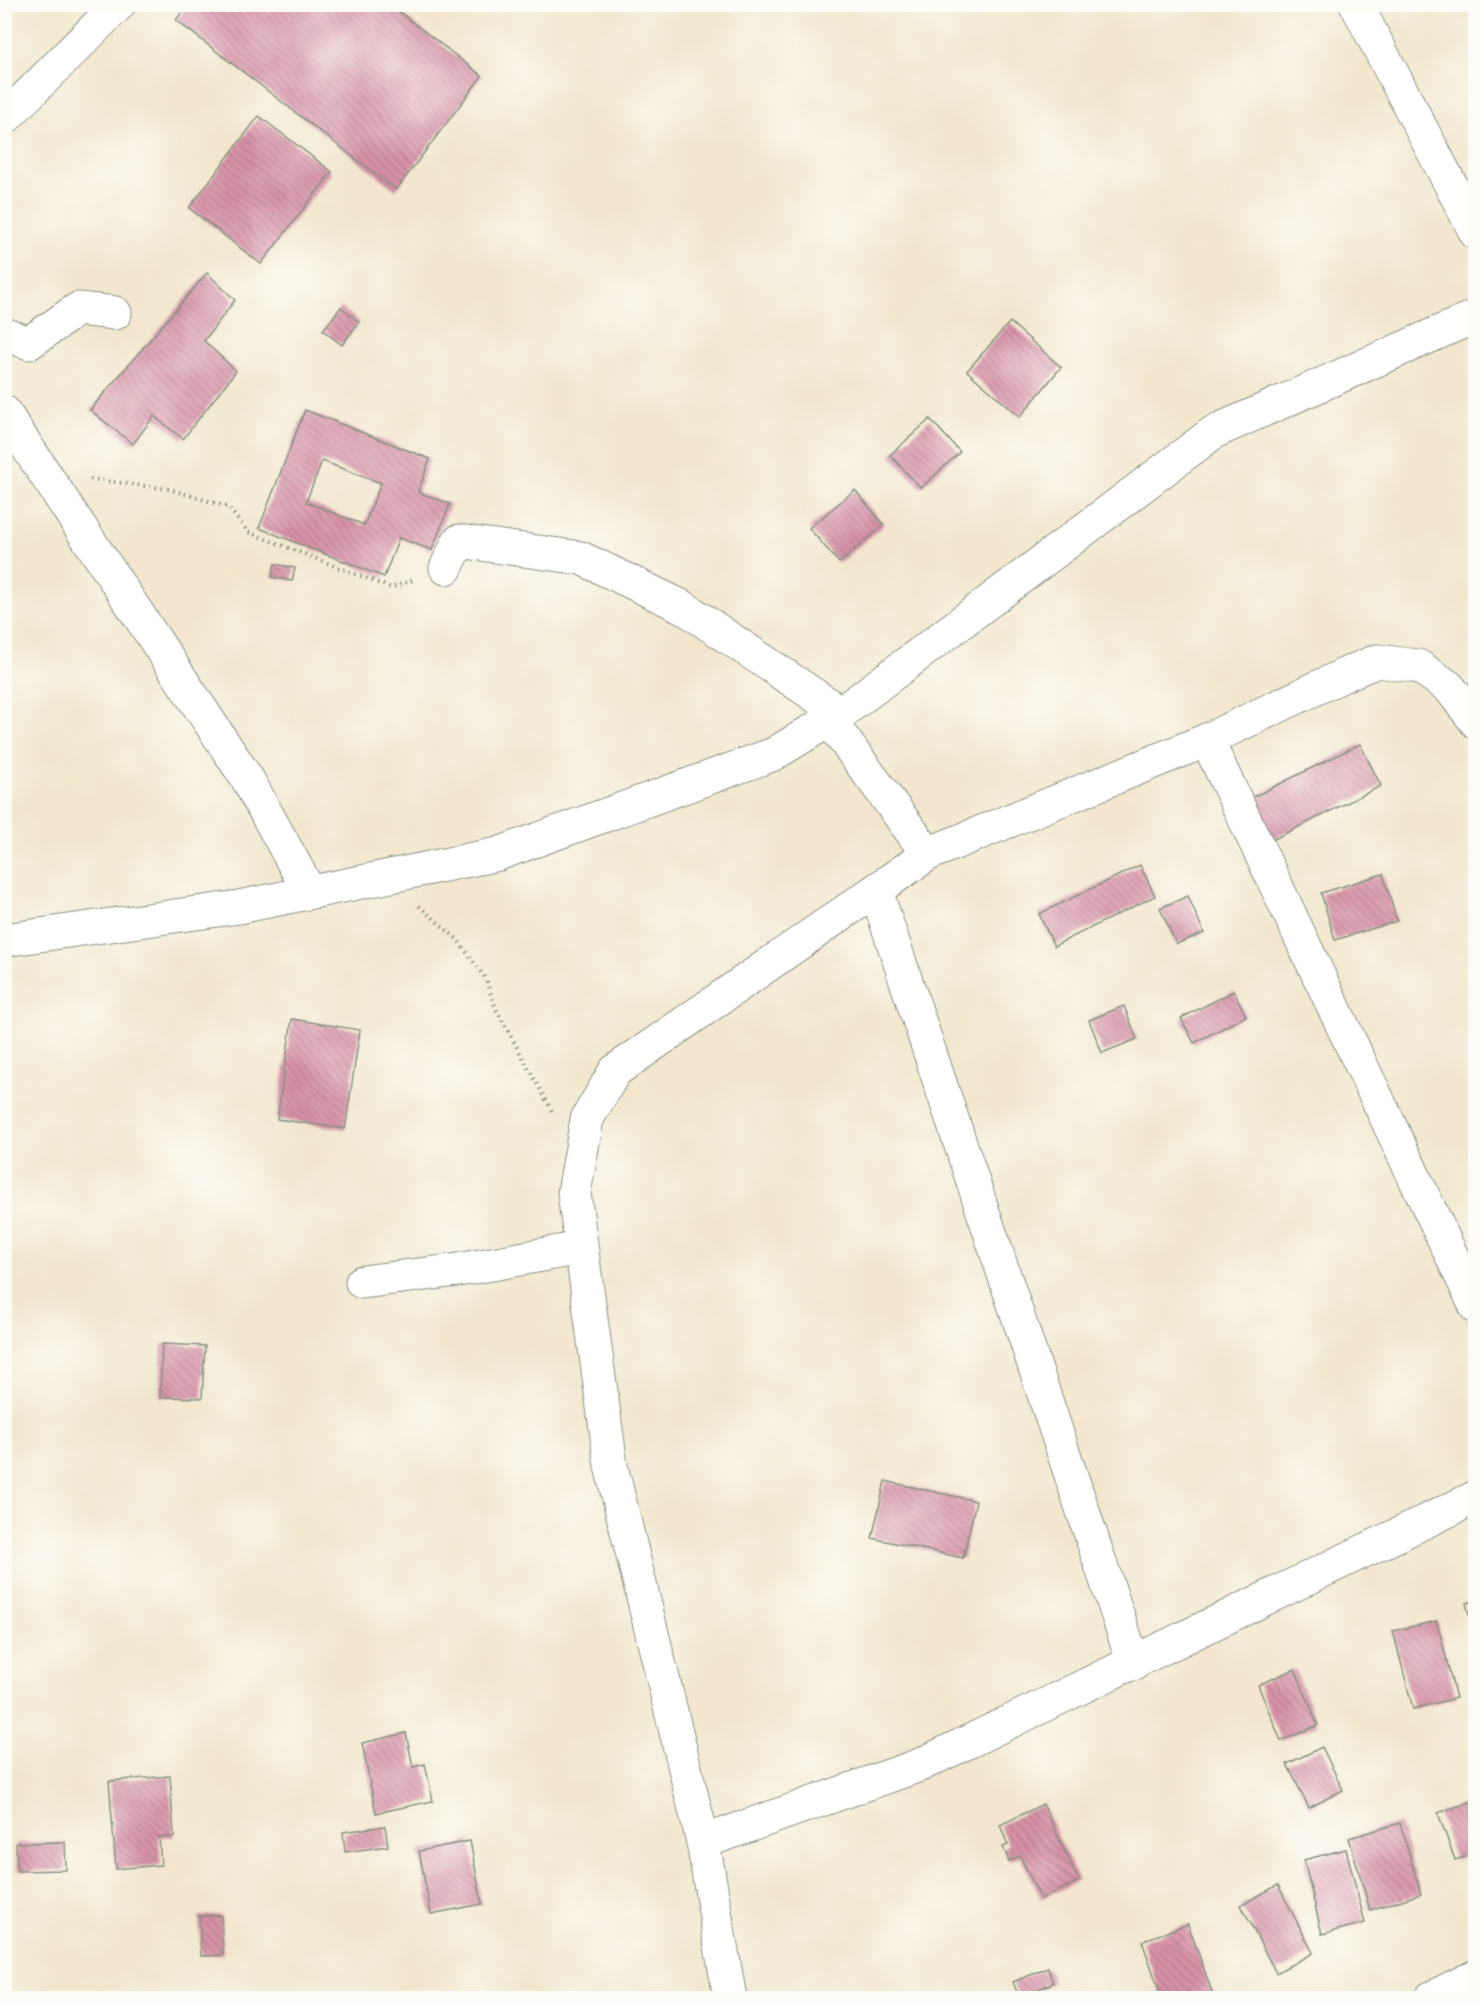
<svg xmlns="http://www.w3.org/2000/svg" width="1480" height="2003" viewBox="0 0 1480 2003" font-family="Alegreya,serif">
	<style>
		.building { fill: url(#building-back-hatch); fill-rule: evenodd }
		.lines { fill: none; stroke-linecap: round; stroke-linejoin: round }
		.minor-casing { stroke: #889281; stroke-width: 35 }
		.path { stroke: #889281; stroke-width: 4; stroke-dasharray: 1.5 4.5; stroke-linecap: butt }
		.minor { stroke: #fff; stroke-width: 33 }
	</style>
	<defs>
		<pattern id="building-back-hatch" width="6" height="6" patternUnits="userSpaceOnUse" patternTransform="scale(1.5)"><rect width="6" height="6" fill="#d892a8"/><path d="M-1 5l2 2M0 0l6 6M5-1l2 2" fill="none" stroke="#af788a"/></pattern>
	</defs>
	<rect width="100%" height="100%" fill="#fdfcf7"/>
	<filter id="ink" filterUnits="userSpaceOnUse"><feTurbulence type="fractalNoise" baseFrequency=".0167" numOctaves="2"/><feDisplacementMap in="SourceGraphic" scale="12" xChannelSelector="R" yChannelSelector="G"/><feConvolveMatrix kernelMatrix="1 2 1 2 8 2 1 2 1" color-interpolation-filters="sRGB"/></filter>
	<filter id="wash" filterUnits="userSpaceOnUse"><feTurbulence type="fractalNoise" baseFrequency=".008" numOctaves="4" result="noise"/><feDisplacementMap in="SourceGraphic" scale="24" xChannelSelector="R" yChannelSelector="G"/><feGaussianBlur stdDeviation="1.35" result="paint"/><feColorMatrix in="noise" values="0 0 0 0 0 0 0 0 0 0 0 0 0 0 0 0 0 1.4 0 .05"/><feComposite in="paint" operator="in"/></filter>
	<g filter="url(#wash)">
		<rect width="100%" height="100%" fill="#f2e7ce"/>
		<g id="blocks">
			<g class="building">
				<path d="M188 4H389L482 76 396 190 176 20Z"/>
				<path d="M259 116 332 172 261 264 189 208Z"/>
				<path d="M207 273 235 300 204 341 236 371 183 439 154 416 133 444 90 410Z"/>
				<path d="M341 307 359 322 342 345 323 330Z"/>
				<path d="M1010 322 1061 367 1020 417 967 371Z"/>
				<path d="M305 410 430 459 418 492 450 504 432 550 399 538 384 577 259 528ZM322 461 381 483 364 525 306 502Z"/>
				<path d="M930 419 960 452 921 488 890 455Z"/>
				<path d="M855 490 884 525 839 563 809 528Z"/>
				<path d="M275 564 295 568 292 581 272 577Z"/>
				<path d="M1360 744 1381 786 1266 843 1245 801Z"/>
				<path d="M1140 865 1155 896 1054 946 1039 914Z"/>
				<path d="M1383 874 1397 921 1335 940 1321 893Z"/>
				<path d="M1188 896 1204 933 1176 944 1160 908Z"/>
				<path d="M1234 991 1246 1016 1194 1043 1181 1018Z"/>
				<path d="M1124 1006 1137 1039 1102 1053 1089 1020Z"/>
				<path d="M292 1019 360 1030 345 1129 277 1119Z"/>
				<path d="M162 1344 205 1346 202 1398 160 1397Z"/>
				<path d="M885 1481 976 1501 963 1558 872 1538Z"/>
				<path d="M1476 1601V1637H1475L1466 1603Z"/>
				<path d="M1437 1621 1456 1698 1413 1709 1393 1631Z"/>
				<path d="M1295 1669 1318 1725 1281 1741 1258 1685Z"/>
				<path d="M406 1733 413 1767 425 1764 433 1801 376 1813 362 1743Z"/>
				<path d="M1322 1747 1343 1790 1309 1808 1287 1764Z"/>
				<path d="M170 1776 174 1837H159L161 1865 116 1869 109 1781Z"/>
				<path d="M1476 1800V1853L1455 1860 1438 1813Z"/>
				<path d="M1043 1804 1079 1881 1041 1899 1020 1856 1009 1861 1003 1847 1008 1845 1000 1825Z"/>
				<path d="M1400 1823 1421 1894 1370 1910 1349 1838Z"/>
				<path d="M385 1826 388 1846 345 1852 343 1832Z"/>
				<path d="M470 1841 482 1904 431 1914 419 1851Z"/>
				<path d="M65 1842 66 1870 17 1871 16 1843Z"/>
				<path d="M1346 1849 1365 1923 1322 1934 1304 1860Z"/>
				<path d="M1278 1885 1313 1953 1276 1973 1241 1905Z"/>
				<path d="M221 1915 223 1955 201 1956 199 1916Z"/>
				<path d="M1188 1924 1214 1998H1162L1142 1941Z"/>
				<path d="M1048 1968 1053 1983 1019 1997 1013 1982Z"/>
			</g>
		</g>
	</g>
	<g filter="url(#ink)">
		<use href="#blocks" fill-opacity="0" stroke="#889281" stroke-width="1.5"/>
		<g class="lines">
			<defs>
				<g id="minor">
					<path d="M1356 4 1476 233"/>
					<path d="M4 119 119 4"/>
					<path d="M4 334 29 343 78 309 115 313"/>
					<path d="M4 412 248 780 309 891"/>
					<path d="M446 568 459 541 581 558 683 607 841 713"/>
					<path d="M830 721 928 854"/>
					<path d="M1207 740 1476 1307"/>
					<path d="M876 891 1134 1664"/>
					<path d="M4 940 239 907 498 854 774 754 841 713 1214 432 1476 316"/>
					<path d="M362 1282 458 1270 581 1248"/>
					<path d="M703 1842 920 1765 1476 1497"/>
					<path d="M730 1998 703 1842 611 1466 574 1193 587 1119 615 1071 928 854 1207 740 1346 674 1377 661 1418 666 1449 687 1476 722"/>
					<path d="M1431 1998 1476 1976"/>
				</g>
			</defs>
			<use href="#minor" class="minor-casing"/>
			<g class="path">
				<path d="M90 479 169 489 228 507 248 532 391 588 415 579"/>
				<path d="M419 906 457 939 486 979 496 1009 553 1113"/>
			</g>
			<use href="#minor" class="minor"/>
		</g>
	</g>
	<rect width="1480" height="2003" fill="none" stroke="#fdfcf7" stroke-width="24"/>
</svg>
